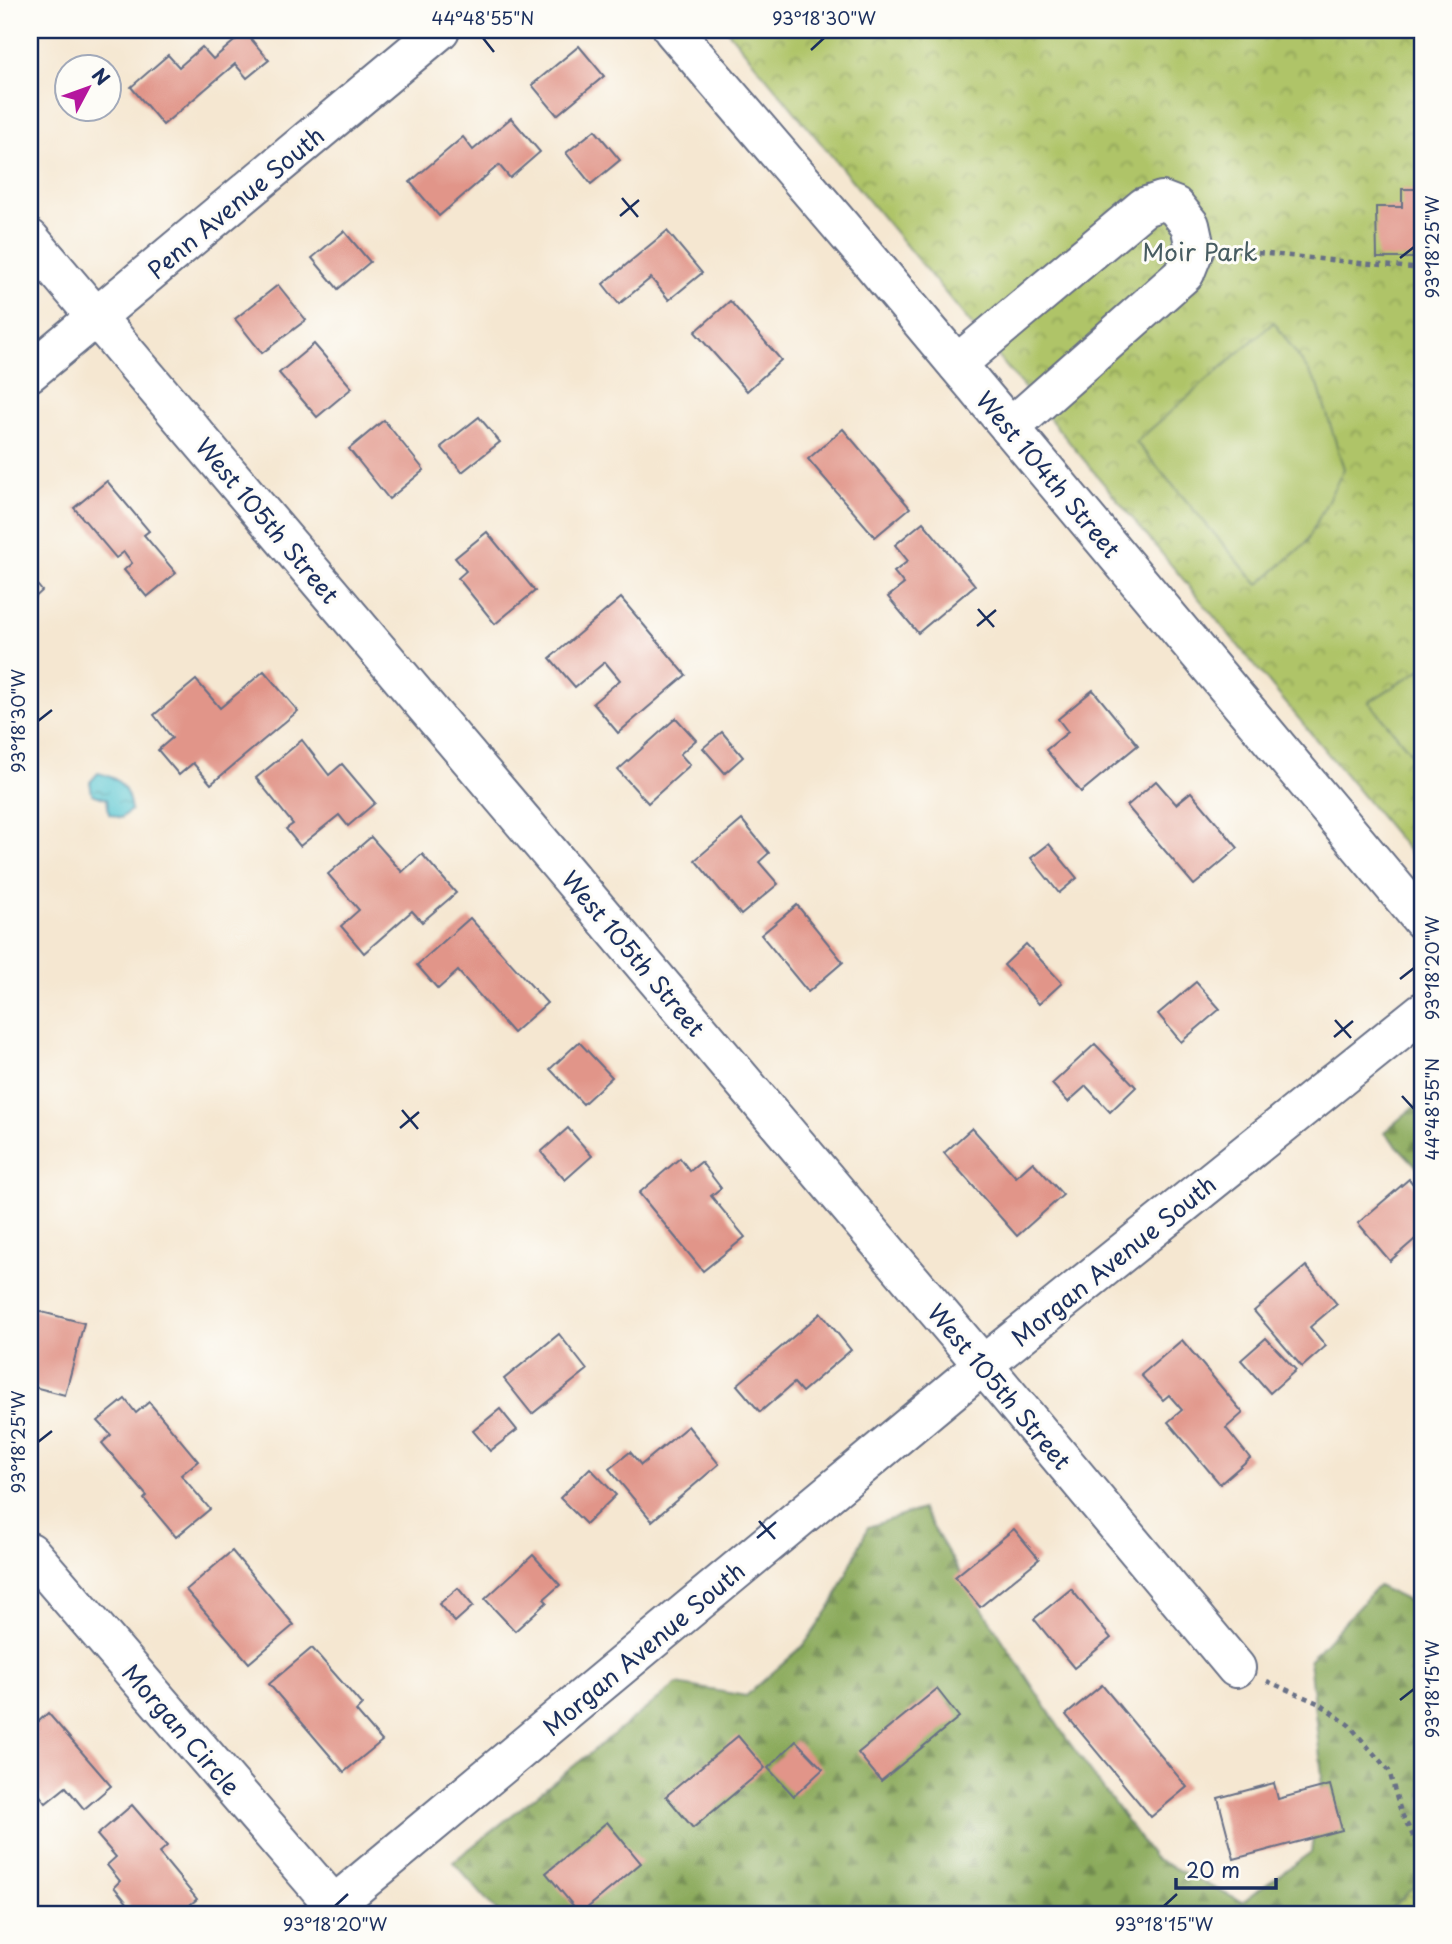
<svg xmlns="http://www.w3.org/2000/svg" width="1452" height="1944" viewBox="0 0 1452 1944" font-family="'Playpen Sans',sans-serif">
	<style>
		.forest { fill: url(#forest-firs); stroke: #536c5d; stroke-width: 2 }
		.park { fill: url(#park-crowns); stroke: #657a63; stroke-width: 2 }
		.pitch { fill: #afc468; stroke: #657a63; stroke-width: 2 }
		.water { fill: url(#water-ripples); stroke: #3a7a98; stroke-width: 2 }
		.building { fill: #e19589 }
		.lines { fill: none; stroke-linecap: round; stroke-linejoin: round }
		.minor-casing { stroke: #676f86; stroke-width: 42 }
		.path { stroke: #676f86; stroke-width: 4.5; stroke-dasharray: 5 5; stroke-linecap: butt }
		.minor { stroke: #fff; stroke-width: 38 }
		.ticks { fill: none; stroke: #1b2f5e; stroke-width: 2.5 }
		.labels { text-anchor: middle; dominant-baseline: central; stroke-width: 6; stroke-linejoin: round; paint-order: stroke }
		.street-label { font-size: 24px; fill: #1b2f5e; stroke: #fdfcf7 }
		.park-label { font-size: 24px; fill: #475c61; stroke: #fdfcf7 }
		.neatline { fill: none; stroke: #1b2f5e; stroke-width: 2.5 }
		.ticks-label { font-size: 18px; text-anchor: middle; fill: #1b2f5e }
	</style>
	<defs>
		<pattern id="forest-firs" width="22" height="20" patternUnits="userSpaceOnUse" patternTransform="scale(1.75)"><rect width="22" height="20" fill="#8baa5c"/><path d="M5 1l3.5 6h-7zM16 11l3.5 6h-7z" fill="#718b4f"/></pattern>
		<pattern id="park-crowns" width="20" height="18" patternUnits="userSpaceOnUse" patternTransform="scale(1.75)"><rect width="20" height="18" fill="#afc468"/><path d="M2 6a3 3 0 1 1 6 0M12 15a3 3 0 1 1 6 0" fill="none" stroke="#8ea059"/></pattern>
		<pattern id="water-ripples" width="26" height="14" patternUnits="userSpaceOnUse" patternTransform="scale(1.75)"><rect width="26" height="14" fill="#59c6d1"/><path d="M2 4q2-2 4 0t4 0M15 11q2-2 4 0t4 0" fill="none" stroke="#49a1ad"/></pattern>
	</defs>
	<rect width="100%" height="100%" fill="#fdfcf7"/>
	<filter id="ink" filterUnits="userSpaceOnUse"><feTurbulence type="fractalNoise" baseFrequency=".0143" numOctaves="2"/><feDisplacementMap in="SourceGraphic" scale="14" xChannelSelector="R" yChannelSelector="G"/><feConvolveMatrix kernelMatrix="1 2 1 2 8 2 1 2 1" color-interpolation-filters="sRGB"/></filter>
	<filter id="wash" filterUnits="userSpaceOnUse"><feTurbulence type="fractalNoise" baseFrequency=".00686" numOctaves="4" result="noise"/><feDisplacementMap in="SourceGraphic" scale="28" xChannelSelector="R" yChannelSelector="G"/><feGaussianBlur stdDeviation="1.57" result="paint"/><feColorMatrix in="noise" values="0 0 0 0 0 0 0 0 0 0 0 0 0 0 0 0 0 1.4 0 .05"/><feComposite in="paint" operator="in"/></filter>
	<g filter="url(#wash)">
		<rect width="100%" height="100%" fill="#f5e7d1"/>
		<g class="forest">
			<path d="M1422 1100V1172L1384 1132Z"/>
			<path d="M922 1509 976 1599 1066 1738 1154 1858 1242 1902 1311 1852 1322 1775 1309 1660 1378 1586 1422 1608V1914H499L453 1862 677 1684 746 1696 804 1645 833 1603 868 1527Z"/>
		</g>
		<g class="park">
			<path d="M727 30H1422V867Z"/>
			<path d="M1422 1881V1914H1384Z"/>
		</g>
		<g class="pitch">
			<path d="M1274 322 1318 385 1344 469 1306 543 1258 585 1136 442Z"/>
			<path d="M1422 669V766L1369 702Z"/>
		</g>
		<path class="water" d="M98 773C119 777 128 788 131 810L121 818 109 814 107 799 92 794 90 782Z"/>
		<g id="blocks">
			<g class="building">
				<path d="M245 32 269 60 247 78 235 64 163 125 131 87 168 55 179 67 202 47 213 59Z"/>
				<path d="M579 46 604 76 557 115 532 85Z"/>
				<path d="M511 118 540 152 510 178 499 165 439 216 410 182 463 137 473 150Z"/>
				<path d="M595 130 620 160 591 184 566 153Z"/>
				<path d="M1402 189H1422V258H1377L1376 207H1402Z"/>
				<path d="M344 231 370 262 338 289 312 258Z"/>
				<path d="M667 231 702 273 669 300 651 278 619 304 603 284Z"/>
				<path d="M278 285 306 320 262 353 235 319Z"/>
				<path d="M730 301 781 360 747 391 695 332Z"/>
				<path d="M314 344 352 388 317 417 279 373Z"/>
				<path d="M479 417 500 442 462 472 441 447Z"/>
				<path d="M384 420 424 470 389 499 349 449Z"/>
				<path d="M843 429 910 508 875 537 808 459Z"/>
				<path d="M107 481 149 531 144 535 176 573 147 597 124 570 132 563 124 552 116 558 74 508Z"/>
				<path d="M923 522 975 585 918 633 888 597 904 584 894 572 908 561 895 545Z"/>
				<path d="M487 532 535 591 495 624 458 578 466 571 455 558Z"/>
				<path d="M30 576 42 591 30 602Z"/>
				<path d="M621 598 686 675 618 733 593 703 620 680 605 662 575 687 550 658Z"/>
				<path d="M264 671 298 711 211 784 193 763 179 775 158 750 172 738 154 715 196 680 220 708Z"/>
				<path d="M1093 690 1138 745 1081 792 1046 750 1068 732 1058 719Z"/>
				<path d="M676 718 696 740 680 754 690 765 648 803 618 770Z"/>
				<path d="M722 732 743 757 725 773 703 748Z"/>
				<path d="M302 740 329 775 342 764 375 803 348 826 339 815 300 846 286 829 293 824 256 778Z"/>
				<path d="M1156 781 1176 804 1191 792 1238 848 1194 885 1127 806Z"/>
				<path d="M742 820 769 853 759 862 778 884 741 915 695 860Z"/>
				<path d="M371 837 402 872 422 854 456 893 422 922 412 911 364 953 341 926 359 910 328 874Z"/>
				<path d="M1049 844 1077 878 1059 893 1031 858Z"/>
				<path d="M797 905 843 962 808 992 761 935Z"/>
				<path d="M470 918 547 1003 513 1033 458 971 438 989 417 965Z"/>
				<path d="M1026 944 1062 983 1039 1004 1004 965Z"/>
				<path d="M1196 982 1220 1009 1181 1042 1158 1014Z"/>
				<path d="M579 1042 612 1077 583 1104 550 1069Z"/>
				<path d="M1095 1044 1136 1087 1110 1112 1086 1086 1068 1102 1052 1084Z"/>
				<path d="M568 1128 592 1156 565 1180 541 1152Z"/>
				<path d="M972 1128 1016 1177 1033 1162 1063 1195 1017 1236 944 1153Z"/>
				<path d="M680 1158 690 1171 701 1162 721 1188 711 1196 745 1237 703 1271 639 1193Z"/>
				<path d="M1409 1179 1422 1195V1233L1390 1261 1358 1223Z"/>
				<path d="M1306 1266 1337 1304 1310 1327 1326 1346 1302 1367 1254 1311Z"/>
				<path d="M30 1309 84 1323 65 1395 30 1386Z"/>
				<path d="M821 1313 851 1350 802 1392 794 1383 760 1412 737 1385Z"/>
				<path d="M559 1334 587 1370 532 1414 504 1379Z"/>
				<path d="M1266 1338 1296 1370 1270 1393 1241 1360Z"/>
				<path d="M1182 1340 1243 1413 1226 1428 1250 1458 1220 1484 1168 1422 1182 1410 1169 1395 1163 1400 1141 1375Z"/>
				<path d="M125 1399 136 1413 149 1402 198 1461 181 1475 210 1509 176 1537 144 1499 147 1496 102 1443 111 1435 98 1421Z"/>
				<path d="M500 1409 517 1430 490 1451 473 1431Z"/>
				<path d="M688 1426 719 1464 652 1521 609 1469 630 1452 641 1465Z"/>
				<path d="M590 1468 616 1495 586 1524 560 1498Z"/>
				<path d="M1014 1529 1039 1559 980 1607 955 1577Z"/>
				<path d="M232 1551 294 1625 249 1663 186 1590Z"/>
				<path d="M533 1555 560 1585 544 1599 547 1602 515 1631 485 1599Z"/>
				<path d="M458 1588 473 1606 455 1622 439 1604Z"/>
				<path d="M1071 1589 1111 1638 1074 1668 1034 1619Z"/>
				<path d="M312 1648 362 1705 356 1711 382 1741 344 1772 269 1684Z"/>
				<path d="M1102 1685 1187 1787 1151 1817 1066 1715Z"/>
				<path d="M937 1689 959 1717 881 1781 858 1753Z"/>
				<path d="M48 1713 111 1786 84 1809 66 1787 46 1803 30 1783V1729Z"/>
				<path d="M738 1736 765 1768 693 1828 666 1796Z"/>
				<path d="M796 1741 823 1769 794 1796 768 1768Z"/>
				<path d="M1274 1783 1278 1799 1330 1785 1342 1830 1234 1859 1218 1798Z"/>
				<path d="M132 1805 167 1846 159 1853 197 1899 179 1914H136L114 1887 120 1881 107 1865 116 1857 97 1835Z"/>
				<path d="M607 1822 641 1863 580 1914 546 1873Z"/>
			</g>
		</g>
	</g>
	<g filter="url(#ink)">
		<use href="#blocks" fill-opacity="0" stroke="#676f86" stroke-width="2"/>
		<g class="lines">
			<defs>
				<g id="minor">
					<path d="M673 30 873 264 1422 920"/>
					<path d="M30 239 983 1365 1236 1668"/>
					<path d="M957 364 1144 207 1162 201 1175 206 1190 225 1195 248 1185 273 1010 428"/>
					<path d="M30 372 440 30"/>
					<path d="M30 1552 334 1905"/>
					<path d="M323 1914 983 1365 1422 1012"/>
				</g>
			</defs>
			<use href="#minor" class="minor-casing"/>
			<g class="path">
				<path d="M1228 250 1422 269"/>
				<path d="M1267 1681 1320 1704 1349 1725 1389 1771 1401 1812 1422 1854"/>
			</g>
			<use href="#minor" class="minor"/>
		</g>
	</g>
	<path class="ticks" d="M483 38 494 52M811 50 824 38M622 198 638 217M620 216 639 200M1400 258 1414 247M978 609 994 627M977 626 996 610M38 721 52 710M1400 979 1414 968M1335 1020 1351 1038M1334 1037 1353 1021M1402 1096 1414 1109M402 1110 418 1129M400 1128 419 1112M38 1442 52 1431M759 1521 775 1539M757 1538 776 1522M1400 1700 1414 1689M335 1906 348 1894M1164 1906 1177 1894"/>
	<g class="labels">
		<g class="street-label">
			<text transform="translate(235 202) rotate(-40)">Penn Avenue South</text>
			<text transform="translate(1049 474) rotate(50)">West 104th Street</text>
			<text transform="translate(268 520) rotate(50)">West 105th Street</text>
			<text transform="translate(634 953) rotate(50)">West 105th Street</text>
			<text transform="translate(1113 1260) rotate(-39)">Morgan Avenue South</text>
			<text transform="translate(1000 1386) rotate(50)">West 105th Street</text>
			<text transform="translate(643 1648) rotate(-40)">Morgan Avenue South</text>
			<text transform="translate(182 1729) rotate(49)">Morgan Circle</text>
		</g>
		<g class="park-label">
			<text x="1200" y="251">Moir Park</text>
		</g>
	</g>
	<rect width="1452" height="1944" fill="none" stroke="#fdfcf7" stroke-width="77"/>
	<g transform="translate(88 88) rotate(49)"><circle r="33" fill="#fdfcf7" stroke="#a3aaba" stroke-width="2"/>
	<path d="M0-5L12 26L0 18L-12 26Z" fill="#b5179e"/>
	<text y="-10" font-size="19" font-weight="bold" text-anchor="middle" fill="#1b2f5e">N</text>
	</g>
	<path d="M1176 1878v10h100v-10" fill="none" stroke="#1b2f5e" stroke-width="3.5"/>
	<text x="1186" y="1878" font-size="21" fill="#1b2f5e" stroke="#fdfcf7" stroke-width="5" paint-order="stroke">20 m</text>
	<rect x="38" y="38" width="1376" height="1868" class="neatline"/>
	<g class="ticks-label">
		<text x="483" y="25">44°48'55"N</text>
		<text x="824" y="25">93°18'30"W</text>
		<text transform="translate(1433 247) rotate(-90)" y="6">93°18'25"W</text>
		<text transform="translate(19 721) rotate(-90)" y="6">93°18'30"W</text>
		<text transform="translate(1433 968) rotate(-90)" y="6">93°18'20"W</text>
		<text transform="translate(1433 1109) rotate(-90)" y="6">44°48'55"N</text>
		<text transform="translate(19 1442) rotate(-90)" y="6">93°18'25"W</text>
		<text transform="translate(1433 1689) rotate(-90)" y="6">93°18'15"W</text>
		<text x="335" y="1931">93°18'20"W</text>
		<text x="1164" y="1931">93°18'15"W</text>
	</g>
</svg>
